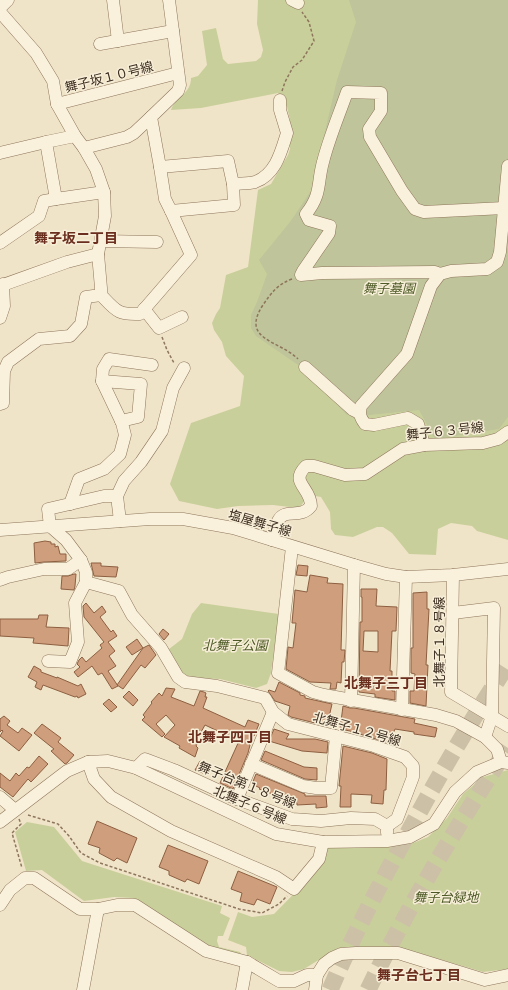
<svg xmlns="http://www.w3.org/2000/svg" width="508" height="990" viewBox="0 0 508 990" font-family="'Crimson Pro','Noto Sans JP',serif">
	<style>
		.green { fill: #c9cf9b }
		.cemetery { fill: #bfc49a }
		.building { fill: #cf9f7d; stroke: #8d5f41; fill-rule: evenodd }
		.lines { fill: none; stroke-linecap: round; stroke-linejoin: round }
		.highway-tunnel { stroke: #ccc0a6; stroke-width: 17; stroke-dasharray: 17 8; stroke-linecap: butt }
		.minor-casing { stroke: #8d765c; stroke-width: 13 }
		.path { stroke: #8d765c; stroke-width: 1.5; stroke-dasharray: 3 2; stroke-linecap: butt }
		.minor { stroke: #faf1dc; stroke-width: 12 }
		.labels { text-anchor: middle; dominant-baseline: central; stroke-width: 3; stroke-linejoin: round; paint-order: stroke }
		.street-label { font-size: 13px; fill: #3d2e20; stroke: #f7eed8 }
		.park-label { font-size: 13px; font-style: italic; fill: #4d5a26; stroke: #f7eed8 }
		.neighbourhood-label { font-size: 14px; font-weight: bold; fill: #6b2e1e; stroke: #f7eed8 }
	</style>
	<rect width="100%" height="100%" fill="#f0e4c8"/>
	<g class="green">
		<path d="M258 0H508V540L477 531 472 526 451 523 438 529 436 555 409 554 392 533 383 527H377L353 537 335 535 331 529 330 512 321 497 303 494C305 502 304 503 298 508L273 505 238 506 217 509 179 501 170 484 191 423 240 406 244 376 226 356 222 342 214 330 212 323 216 314 220 308 226 275 248 267 258 190 271 184 288 155 290 149V120L287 107 278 93 201 108 171 110C176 96 191 94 191 78L198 76 207 65 202 31 216 28 223 59 228 64 256 61 261 57 263 50 257 24Z"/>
		<path d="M201 603 279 614 271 673 267 684 256 688 220 679 187 678 183 674 169 649 182 639 192 614Z"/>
		<path d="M508 770V969L483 972 398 947 338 948 304 969 292 972 279 971 247 955 246 947 228 940 238 912 252 917 274 914 323 864 328 847H403L428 837 447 818 463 794 483 777Z"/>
		<path d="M27 822 54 827 82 861 222 906 220 913 230 918 223 936H218L217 941 219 947 240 952 241 954 213 948 133 898 114 897 84 901 42 870 26 871 15 832Z"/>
	</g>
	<path class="cemetery" d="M349 0H508V417L499 429 435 439 419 410 369 415H347L301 367 256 336 251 328V315L257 302 267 274 259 260 290 222 311 191 337 80 356 22Z"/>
	<g class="building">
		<path d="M45 541 51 542V544H55V547L58 546 60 554H66V561L44 562 35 563 34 543Z"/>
		<path d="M91 563H101V566L118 567 116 577 94 576Z"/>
		<path d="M298 565 308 566 307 576 296 575Z"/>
		<path d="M74 574H76L75 586 74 590 61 589 62 576H68Z"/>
		<path d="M310 575 328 578 327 583 343 584 341 650H345L344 662H342L341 683 337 682 336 689H330L331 683 310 682 286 669 288 647 293 648 296 623H292L295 590 307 592Z"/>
		<path d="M361 589H377L376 606 397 607 396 631H392L390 671H392V691H395V700L375 697V694L359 692 360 622H362V597H361ZM364 631H378V652L363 651Z"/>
		<path d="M427 592V609H429L426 665H428L426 706 410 703V691H414L415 674 411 673V648H413V593Z"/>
		<path d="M86 603 94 613 102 606 106 612 100 617 111 632 113 630 117 636 108 642 115 651 109 656 116 666 108 671 118 686 112 689 102 673 98 675 92 666 78 677 74 672 80 667 77 664 79 660 82 657 86 662 102 648 100 645 104 642 84 617 83 606Z"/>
		<path d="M39 615H48L46 627 69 628 68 646 33 643 34 638 0 636V619H38Z"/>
		<path d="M163 629 169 634 164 640 159 634Z"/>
		<path d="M137 639 143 648 132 655 126 647Z"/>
		<path d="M149 645 156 655 145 668 141 665 123 689 117 685 143 648Z"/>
		<path d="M34 666 41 670V672L57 678V677L78 686 81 684 86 694 78 698 77 696 75 697 43 685 41 690 35 687 37 682 28 677Z"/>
		<path d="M279 682 300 693V695L305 696V698L332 704 327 726 291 717 288 715 290 706 275 701 268 691 269 690 275 692Z"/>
		<path d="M166 688 175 689 171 697 194 706 200 691 204 692 206 693 205 697H207L203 708 245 727 248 720 259 724 254 736 251 735 248 743 250 745 248 753 233 789 220 783 239 741 205 725 196 741 198 742 196 746 198 748 195 757 179 748 180 746 164 737 175 725 166 715 156 724 165 734 162 737 142 720 145 717 143 715 152 703 151 702 159 693 162 696Z"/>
		<path d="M129 691 138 700 133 706 123 697Z"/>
		<path d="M109 699 117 707 111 712 103 704Z"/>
		<path d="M343 706 350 708H354L415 719 414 723 437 728 435 737 414 734V732L395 729 389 743 350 731 340 729Z"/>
		<path d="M4 716 10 721 7 725 18 733 22 728 32 735 19 751 0 736 3 731 2 730 0 732V719Z"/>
		<path d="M42 724 61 738 58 742 74 755 67 763 65 764 51 751 54 749 34 733Z"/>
		<path d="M274 729 289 734 286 739H315L328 742 327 753 302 751 269 741Z"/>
		<path d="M343 746 372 753 387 759 386 790H384L383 804 371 803 372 795 351 794V807H340L341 786H339Z"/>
		<path d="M265 751 304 767 317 768V780L305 779 261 760Z"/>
		<path d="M39 756 48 764 31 782 28 779 13 797 0 787V773L10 781 16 773 19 776 27 767 29 768Z"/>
		<path d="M200 761 207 765 203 773 195 770Z"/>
		<path d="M256 774 305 794V796H326L327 807 316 808V804L297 805V803L259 789 260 788 252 784Z"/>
		<path d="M97 821 137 838 127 863 117 858 114 861 99 853 100 848 88 844Z"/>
		<path d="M168 845 208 861 199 884 187 879 185 882 169 875V871L159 867Z"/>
		<path d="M238 871 277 887 270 904 257 899 254 905 240 901 242 893 231 889Z"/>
	</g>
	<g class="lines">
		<g class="highway-tunnel">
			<path d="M330 990C351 941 375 893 401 846 434 784 469 723 508 664"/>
			<path d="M368 990C408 906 457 826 508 748"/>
		</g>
		<defs>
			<g id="minor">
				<path d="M113 0 118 41"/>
				<path d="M292 0 298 3"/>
				<path d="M0 8 8 0"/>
				<path d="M0 12 36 53 53 81 57 104 75 136 84 148 96 169 104 192 105 216 98 254 101 288V295C116 311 118 315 140 314L191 255 171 211 234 205 233 184 228 161 160 167 151 117 178 91 180 85 169 0"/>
				<path d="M100 44 173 31"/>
				<path d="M57 104 178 73"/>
				<path d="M75 136 46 142 56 199 104 192"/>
				<path d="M84 148 127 137 134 133 151 117"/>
				<path d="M0 153 46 142"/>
				<path d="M160 167 165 199 171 211"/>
				<path d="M233 184C240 183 249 184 255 182 276 174 281 152 287 133L280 110V100"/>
				<path d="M101 241 157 242"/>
				<path d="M0 243 39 216 44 201 56 199"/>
				<path d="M440 274 435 272 322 273 301 275 303 271 329 233 330 226 309 220 306 214C322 194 317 183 323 162 329 138 339 115 347 92L381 93V111L369 129 370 137 402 191 415 209 424 212 504 208"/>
				<path d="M0 286 67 262 98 254"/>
				<path d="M144 309 159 328 182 317"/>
				<path d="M0 318 4 306 3 284"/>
				<path d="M305 367 353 410 359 413"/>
				<path d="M102 381 141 384 138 417 121 421"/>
				<path d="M0 404 3 403 4 371 8 362 39 339 70 336 81 324 86 297 101 295"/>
				<path d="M424 445 418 424 408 418 374 425 365 424C360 417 359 414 361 406L407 354 431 286 440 274 451 271 487 269 497 262 500 252 508 166"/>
				<path d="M117 496 124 481 141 462 162 431 173 388 184 368"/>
				<path d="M70 504 79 479 104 469 120 454 125 435 122 423 102 381 103 369 109 359 152 365"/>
				<path d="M0 530 150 519H183L233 528 354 565 386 574 406 577 453 575 508 569"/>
				<path d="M272 540C274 534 275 527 278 521 285 507 300 520 311 506 311 487 289 483 306 466H314L345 475 365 474 403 449 424 445 483 443 498 439 508 432"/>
				<path d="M292 547 278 673 313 692 324 695 436 715 456 721 485 737 497 749 501 762"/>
				<path d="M453 575 451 692 508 726"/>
				<path d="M0 580 8 577 44 569H68L81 560"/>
				<path d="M86 582 119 591 132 615 161 648 178 677 185 682 217 686 265 698 273 712 288 724 374 746 405 757 413 766V777L397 819 387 826"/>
				<path d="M453 613 494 608 492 716 485 737"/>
				<path d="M48 661 70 662 78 642 75 603 86 582V572L81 560 66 540 50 526 48 509 104 496H117L120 521"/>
				<path d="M351 701 354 565"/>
				<path d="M402 710 406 577"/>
				<path d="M88 762 94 779 111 797 171 831 276 877 294 889 319 859 323 842"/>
				<path d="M251 764 303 786 316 788H331L336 736"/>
				<path d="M136 768 145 759 174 770 237 799 292 819 321 821 351 818 375 819 387 826V833"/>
				<path d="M0 797 15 810"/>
				<path d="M237 799 273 712"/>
				<path d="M0 822 67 771 88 762 108 761 136 768 276 834 323 842 387 841 410 837 434 824 455 792 477 772 501 762 508 763"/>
				<path d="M0 905 10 890 25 878H34L80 909H98L117 905H135L206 951 247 962 279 981H294L307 975H317L324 964 332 958 341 954 356 953H398L485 980 508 975"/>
				<path d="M83 990 98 909"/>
				<path d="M242 990 247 962"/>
				<path d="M315 990 317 975"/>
			</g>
		</defs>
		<use href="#minor" class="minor-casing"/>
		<g class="path">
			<path d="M282 91 285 82 293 67 302 60 314 41 309 22 302 12"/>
			<path d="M292 279C278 284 271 293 263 305 240 340 279 340 298 359"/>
			<path d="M162 337 167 350 174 363"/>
			<path d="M28 815 58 824 69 836 81 853 100 863 239 909 262 913 279 904 287 896"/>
			<path d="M19 819 21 824 12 833 22 868"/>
		</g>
		<use href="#minor" class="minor"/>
	</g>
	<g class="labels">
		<g class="street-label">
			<text transform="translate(109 77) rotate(-14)">舞子坂１０号線</text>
			<text transform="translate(445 431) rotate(-6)">舞子６３号線</text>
			<text transform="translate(260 523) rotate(16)">塩屋舞子線</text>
			<text transform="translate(439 642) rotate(-90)">北舞子１８号線</text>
			<text transform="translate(357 729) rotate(16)">北舞子１２号線</text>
			<text transform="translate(247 785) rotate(22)">舞子台第１８号線</text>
			<text transform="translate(250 805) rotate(23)">北舞子６号線</text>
		</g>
		<g class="park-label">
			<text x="389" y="288">舞子墓園</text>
			<text x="235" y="645">北舞子公園</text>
			<text x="446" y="897">舞子台緑地</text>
		</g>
		<g class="neighbourhood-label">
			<text x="76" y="238">舞子坂二丁目</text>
			<text x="386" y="683">北舞子三丁目</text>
			<text x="230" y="737">北舞子四丁目</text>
			<text x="419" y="975">舞子台七丁目</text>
		</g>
	</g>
</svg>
